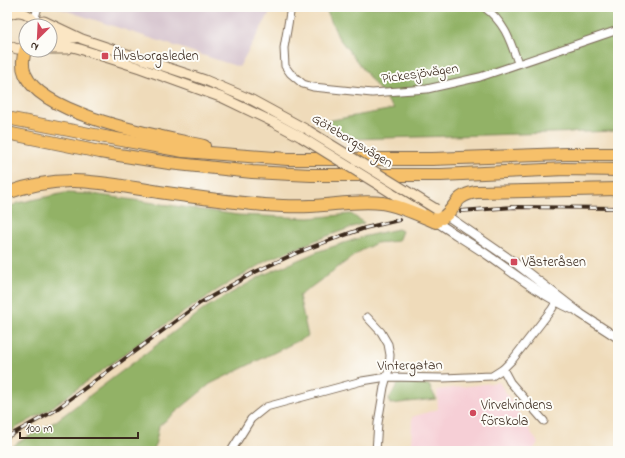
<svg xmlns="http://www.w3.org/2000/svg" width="625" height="458" viewBox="0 0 625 458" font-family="'Indie Flower',sans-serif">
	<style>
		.built { fill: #f6cfd6 }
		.industrial { fill: #d1bdc9 }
		.forest { fill: #92b266; stroke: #666e42 }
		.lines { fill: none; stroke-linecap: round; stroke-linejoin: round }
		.minor-casing { stroke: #7a6855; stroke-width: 9 }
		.tertiary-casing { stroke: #7a6855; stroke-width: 10 }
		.secondary-casing { stroke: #7a6855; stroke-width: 11 }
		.motorway-casing { stroke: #7a6855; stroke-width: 14 }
		.minor { stroke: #fff; stroke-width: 7 }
		.tertiary { stroke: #fff; stroke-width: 8 }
		.secondary { stroke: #fbe6c4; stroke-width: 9 }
		.motorway { stroke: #f6c06b; stroke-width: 12 }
		.rail-casing { stroke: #3b2a1e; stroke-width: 4 }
		.rail { stroke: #fdfcf7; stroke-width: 2.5; stroke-dasharray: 8; stroke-linecap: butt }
		.secondary-bridge-casing { stroke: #7a6855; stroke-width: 11; stroke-linecap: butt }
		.secondary-bridge { stroke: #fbe6c4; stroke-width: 9 }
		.poi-dot { fill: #d1495b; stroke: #fdfcf7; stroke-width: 1.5 }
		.labels { text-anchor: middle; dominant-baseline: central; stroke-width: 4; stroke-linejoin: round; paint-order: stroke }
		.poi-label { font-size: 14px; fill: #3b2a1e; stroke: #fdfcf7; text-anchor: start }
		.street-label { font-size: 14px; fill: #3b2a1e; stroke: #fdfcf7 }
	</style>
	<rect width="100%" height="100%" fill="#fdfcf7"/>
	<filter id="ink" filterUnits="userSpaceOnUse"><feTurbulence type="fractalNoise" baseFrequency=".025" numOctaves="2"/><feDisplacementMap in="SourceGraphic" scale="8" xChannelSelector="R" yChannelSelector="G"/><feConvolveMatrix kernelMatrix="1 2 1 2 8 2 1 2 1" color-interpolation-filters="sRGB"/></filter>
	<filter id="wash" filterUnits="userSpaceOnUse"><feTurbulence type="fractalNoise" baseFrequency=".012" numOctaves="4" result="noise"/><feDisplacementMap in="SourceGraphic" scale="16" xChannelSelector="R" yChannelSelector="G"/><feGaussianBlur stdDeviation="0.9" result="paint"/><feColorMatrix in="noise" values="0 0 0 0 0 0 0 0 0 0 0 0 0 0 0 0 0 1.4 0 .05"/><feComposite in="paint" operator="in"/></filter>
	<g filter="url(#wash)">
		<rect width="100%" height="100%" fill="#efdbba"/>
		<path class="built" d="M499 382 538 443 532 451H411L412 417 438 409 437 390Z"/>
		<path class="industrial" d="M55 7H273L239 67Z"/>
		<g class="forest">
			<path d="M325 7H618V131L351 139 315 123 394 109 338 37Z"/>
			<path d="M65 193 92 194 238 215 309 218 351 214 364 223 319 239 268 260 219 289 160 328 48 410 7 433V208L18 203Z"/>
			<path d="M398 229 402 231 398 241 376 243 359 252 299 296 308 336 210 384 159 426 154 451H8L17 443 56 421 207 307 263 275 319 251 366 236Z"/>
			<path d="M407 382 429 385 436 399 390 404 389 399 398 384Z"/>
		</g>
	</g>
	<g filter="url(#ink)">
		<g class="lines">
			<defs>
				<g id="minor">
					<path d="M291 7 284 48 285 66 290 73 303 84 313 87 372 93 427 89 480 77 618 30"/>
					<path d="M484 7C505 23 510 40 518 63"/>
					<path d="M34 21 38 7"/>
					<path d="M367 317 381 332 388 344 390 355 389 369 384 387 378 423 376 451"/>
					<path d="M503 369 510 382 544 421"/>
					<path d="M231 451 251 419 266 407 362 381 387 377 443 378 492 376 503 369 513 359 552 309 556 302"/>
				</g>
				<g id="tertiary">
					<path d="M446 215 514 262 581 314 618 338"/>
					<path d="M432 219C451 232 470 243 489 256 516 275 541 295 572 309"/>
				</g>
				<g id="secondary">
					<path d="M7 16C18 8 32 13 36 26"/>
					<path d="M35 23 44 21 82 39 205 80 252 100 309 131"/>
					<path d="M50 33 60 37 75 38"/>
					<path d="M50 41 80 49 140 68 223 98 273 122 301 137"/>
					<path d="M7 45 17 49 26 47"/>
					<path d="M50 49H68"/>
					<path d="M390 192 422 212"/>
				</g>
				<g id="motorway">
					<path d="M26 48C23 56 21 65 25 74 42 116 163 137 204 146"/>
					<path d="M7 118 105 137 183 151 288 159H432L566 154H618"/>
					<path d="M7 133 100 152 169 163 252 172 311 175H441L565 169 618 170"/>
					<path d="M7 193C64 172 102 183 159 192 194 197 229 202 264 205 279 206 295 207 310 206 334 205 358 200 382 203 401 206 419 215 436 222"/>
					<path d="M429 215 442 218C457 208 453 196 476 192L618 189"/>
				</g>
			</defs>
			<use href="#minor" class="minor-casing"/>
			<use href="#tertiary" class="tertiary-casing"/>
			<use href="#secondary" class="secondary-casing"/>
			<use href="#motorway" class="motorway-casing"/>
			<use href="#minor" class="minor"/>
			<use href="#tertiary" class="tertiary"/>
			<use href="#secondary" class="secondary"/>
			<use href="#motorway" class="motorway"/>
			<defs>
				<g id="rail">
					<path d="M461 211 514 207 618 208"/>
					<path d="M7 437 54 411 200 303 253 273 294 254 336 238 365 228 399 220"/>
				</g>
			</defs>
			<use href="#rail" class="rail-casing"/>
			<use href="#rail" class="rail"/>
			<defs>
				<g id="secondary-bridge">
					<path d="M309 131 436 209"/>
					<path d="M301 137 390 192"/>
				</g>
			</defs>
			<use href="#secondary-bridge" class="secondary-bridge-casing"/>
			<use href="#secondary-bridge" class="secondary-bridge"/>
		</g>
	</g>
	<g class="poi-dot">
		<rect x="101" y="52" width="8" height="8" rx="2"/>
		<rect x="510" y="258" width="8" height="8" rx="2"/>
		<circle cx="473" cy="413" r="4"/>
	</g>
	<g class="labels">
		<g class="poi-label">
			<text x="113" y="56">Älvsborgsleden</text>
			<text x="522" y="262">Västeråsen</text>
			<text x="481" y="405">Virvelvindens<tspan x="481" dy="16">förskola</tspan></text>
		</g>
		<g class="street-label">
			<text transform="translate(420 74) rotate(-8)">Pickesjövägen</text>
			<text transform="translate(352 141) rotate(31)">Göteborgsvägen</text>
			<text transform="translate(410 366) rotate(-1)">Vintergatan</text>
		</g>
	</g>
	<rect width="625" height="458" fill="none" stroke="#fdfcf7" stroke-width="24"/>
	<g transform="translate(38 38) rotate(204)"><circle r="19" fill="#fdfcf7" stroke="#afa8a0"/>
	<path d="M0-3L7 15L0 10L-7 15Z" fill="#d1495b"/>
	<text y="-6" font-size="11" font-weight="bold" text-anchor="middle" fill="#3b2a1e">N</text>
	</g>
	<path d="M20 432v6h118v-6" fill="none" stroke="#3b2a1e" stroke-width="2"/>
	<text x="26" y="432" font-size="12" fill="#3b2a1e" stroke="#fdfcf7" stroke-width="3" paint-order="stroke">100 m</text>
</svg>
